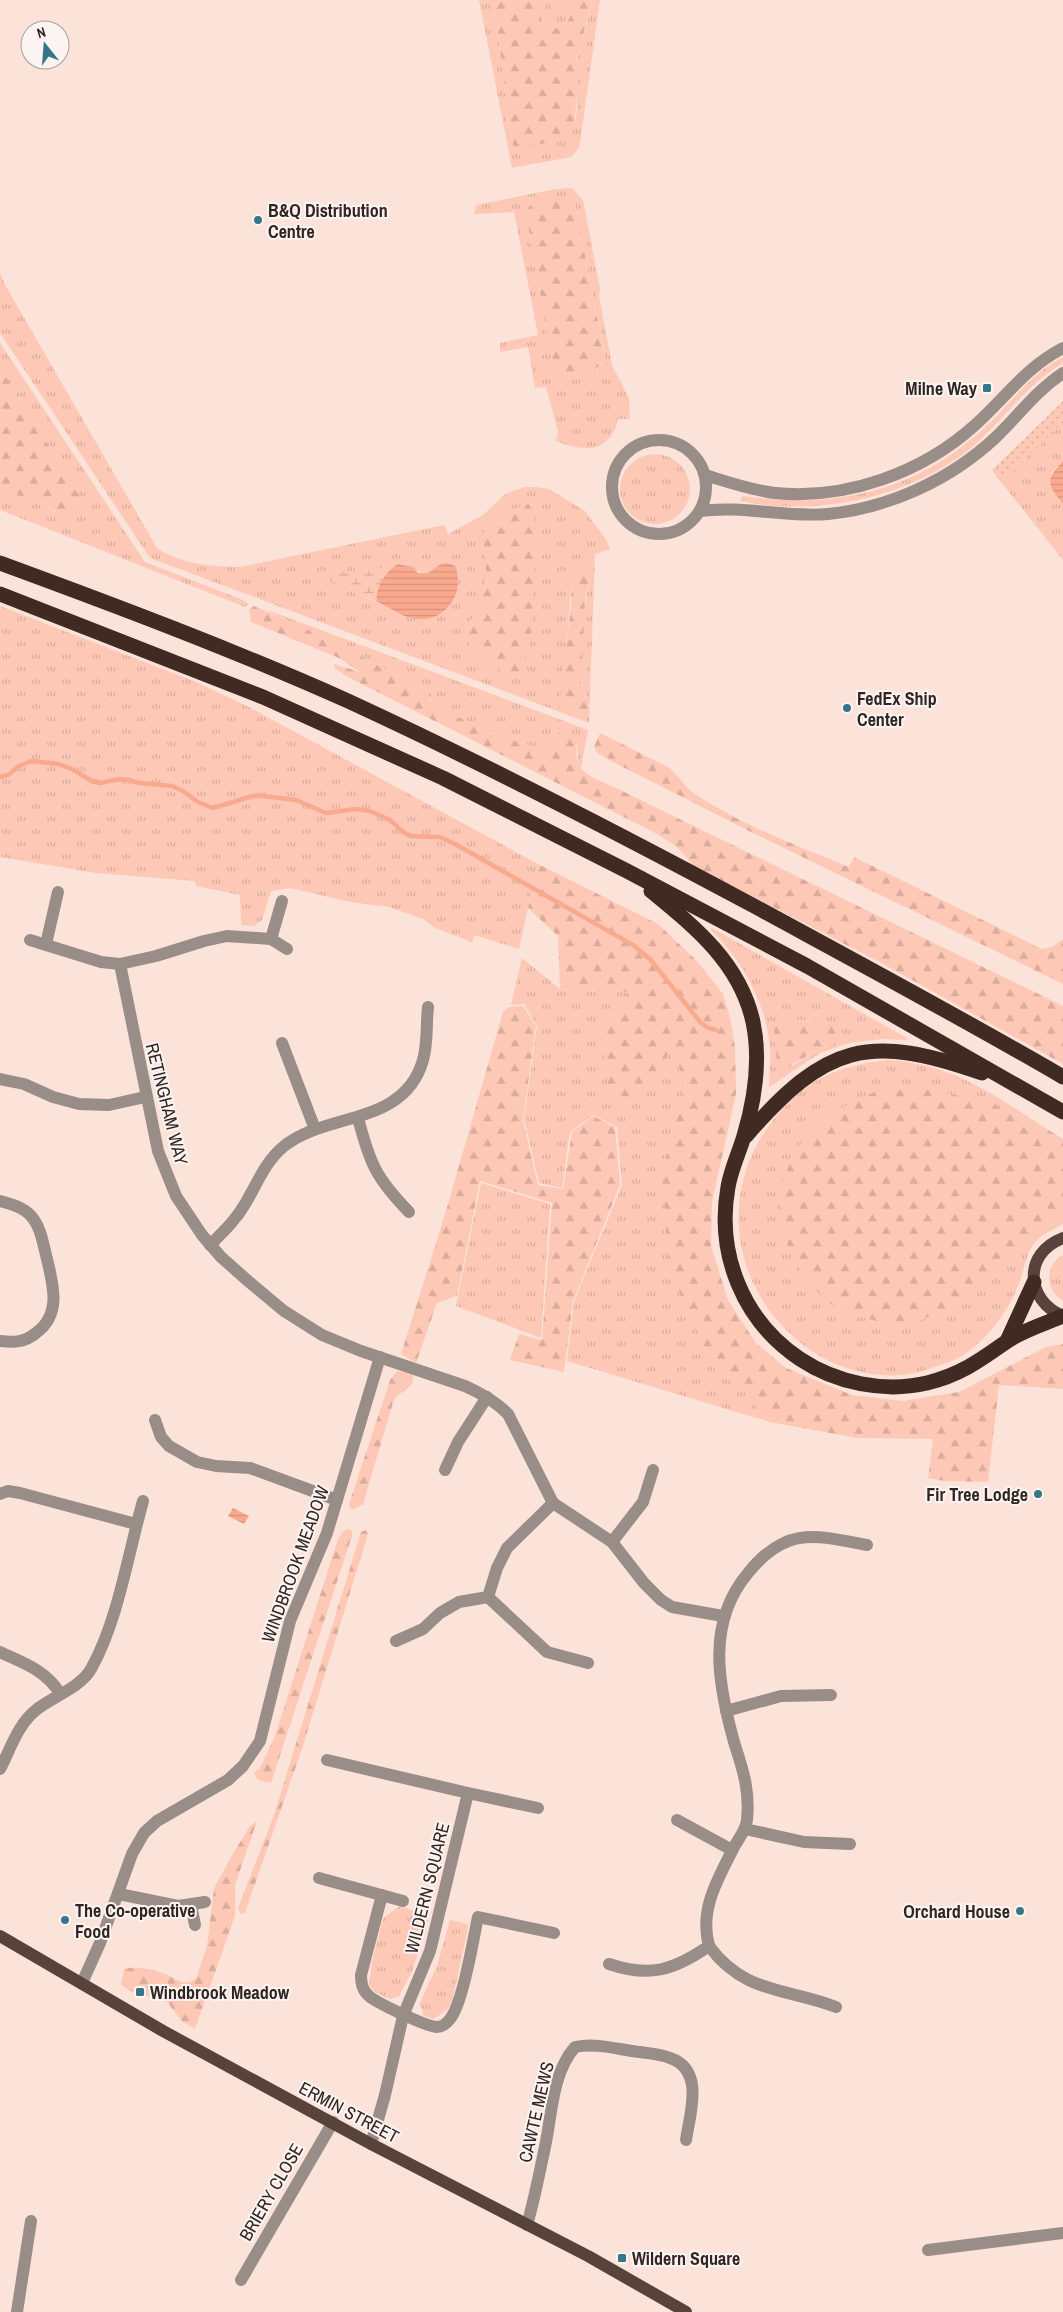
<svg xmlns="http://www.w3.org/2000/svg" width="1063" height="2312" viewBox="0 0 1063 2312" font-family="'Archivo Narrow',sans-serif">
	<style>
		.grass { fill: url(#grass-tufts); fill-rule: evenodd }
		.forest { fill: url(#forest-firs) }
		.wetland { fill: url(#wetland-marsh) }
		.garden { fill: url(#garden-dots) }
		.water { fill: url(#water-rules) }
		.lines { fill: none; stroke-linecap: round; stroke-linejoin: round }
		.stream { stroke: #f9a98e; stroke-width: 4.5 }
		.minor { stroke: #998d88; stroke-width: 12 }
		.major { stroke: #58433c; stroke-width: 12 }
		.highway { stroke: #412a22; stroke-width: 15 }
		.poi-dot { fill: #357689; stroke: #fbf4f2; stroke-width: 2 }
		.labels { text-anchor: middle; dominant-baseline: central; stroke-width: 4; stroke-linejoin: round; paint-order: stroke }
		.poi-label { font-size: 18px; font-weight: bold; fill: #302521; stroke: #fbf4f2; text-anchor: start }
		.street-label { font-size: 18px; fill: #302521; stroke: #fbf4f2 }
	</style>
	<defs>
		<pattern id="grass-tufts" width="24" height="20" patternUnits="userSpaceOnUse" patternTransform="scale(1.25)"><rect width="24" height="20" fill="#fec8b6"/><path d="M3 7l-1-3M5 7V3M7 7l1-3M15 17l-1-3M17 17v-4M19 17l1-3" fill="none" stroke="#daac9c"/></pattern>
		<pattern id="forest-firs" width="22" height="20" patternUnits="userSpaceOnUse" patternTransform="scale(1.25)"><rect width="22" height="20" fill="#fec8b6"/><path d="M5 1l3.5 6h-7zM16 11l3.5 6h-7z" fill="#daac9c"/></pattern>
		<pattern id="wetland-marsh" width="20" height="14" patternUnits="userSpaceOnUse" patternTransform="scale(1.25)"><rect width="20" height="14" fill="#fec8b6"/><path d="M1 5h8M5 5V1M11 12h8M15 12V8" fill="none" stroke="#daac9c"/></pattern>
		<pattern id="garden-dots" width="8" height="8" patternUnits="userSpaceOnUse" patternTransform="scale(1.25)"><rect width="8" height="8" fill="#fec8b6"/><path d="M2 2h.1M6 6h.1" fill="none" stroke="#daac9c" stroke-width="1.8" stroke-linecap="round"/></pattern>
		<pattern id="water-rules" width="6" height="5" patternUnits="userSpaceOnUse" patternTransform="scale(1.25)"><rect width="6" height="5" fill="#f9a98e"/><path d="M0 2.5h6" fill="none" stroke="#d6917a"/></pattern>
	</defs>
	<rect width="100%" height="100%" fill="#fbe3da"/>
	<g class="grass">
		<path d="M479 0H494L508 121 514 148 570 135C583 113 573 82 578 58 582 38 589 19 592 0H600L580 143 579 148 571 157 512 168Z"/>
		<path d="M546 0H573C573 13 569 21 559 29L544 25C537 15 545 10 546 0Z"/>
		<path d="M572 188 583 200 600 289 599 296 612 365 629 398 630 419H618C610 454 584 452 556 441L558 431 546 387 535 388 528 347 500 352V343L538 335 514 212 474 214 476 205 556 189ZM574 202C586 254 593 305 605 356L604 363C591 373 578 378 562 383L553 368 526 213 527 209Z"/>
		<path d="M0 272 4 283 157 548C180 564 213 567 240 567L444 525 448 534 483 515 505 494 524 487H536L549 489 585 511 607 541 610 549 595 554 589 723 150 558 0 333ZM485 526 515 678C494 666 472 658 465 632 476 612 489 589 487 565 486 552 482 540 485 526ZM591 558 593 563C586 594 573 670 586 699L570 714 561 711 572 578 588 559ZM398 564C410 564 414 573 428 573L439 565 457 572C461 606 440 624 407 617L348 589 328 576 339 572H366Z"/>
		<path d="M0 343 145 562 243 600 248 604 245 607 0 510V485L55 512 78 494 0 367Z"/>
		<path d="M1063 357V363C1029 383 1008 414 980 440 919 496 819 518 740 501L743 496C833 509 912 493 981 431 1009 406 1029 375 1063 357Z"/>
		<path d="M1063 423V461L1051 473 1050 484 1063 504V560L1001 482Z"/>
		<circle cx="655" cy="489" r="35"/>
		<path d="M0 606 196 682 249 707 538 864 519 949 475 935 472 942 435 928 423 919 389 907 350 902 290 888 271 891 262 920 254 926 241 925 240 895 196 886 195 881 96 873 0 857Z"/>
		<path d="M262 608 588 730 581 768 578 762 577 745 553 741 552 748 546 751 498 735 429 704 431 699 425 689Z"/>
		<path d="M712 928 905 1037 908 1040 882 1039 849 1043 820 1053 769 1087C769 1074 771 1061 770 1048 766 1002 743 962 711 930ZM803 1020 833 1022 834 1044 816 1051 792 1066 781 1022Z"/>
		<path d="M522 958 560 989 628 992 669 1040 686 1085 662 1173 700 1341 770 1422 567 1361 574 1301 622 1185 617 1127 593 1115 570 1132 562 1188 539 1183 524 1119 537 1026 524 1004 511 1005Z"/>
		<path d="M887 1060C953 1064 993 1094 1047 1129L987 1101 843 1312 894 1326 914 1322 945 1311 997 1275 1032 1229 1063 1210V1224C1055 1229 1044 1233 1037 1240 1026 1251 1025 1267 1020 1281 1010 1310 983 1347 954 1360 938 1366 920 1373 903 1375 871 1378 837 1368 810 1350 733 1296 714 1194 774 1119 806 1079 837 1066 887 1060Z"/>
		<path d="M481 1183 550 1204 541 1338 456 1306Z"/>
		<path d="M1063 1255V1301C1045 1290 1044 1266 1063 1255Z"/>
		<path d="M400 1906 429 1916 413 1969 399 1996 390 1999 375 1992 369 1985 372 1962 383 1918Z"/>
		<path d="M450 1920 468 1924 467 1933 452 2002 447 2010 433 2019 422 2015 423 2011 419 2005 437 1966Z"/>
	</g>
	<g class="forest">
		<path d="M494 0H546C545 10 537 15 544 25L559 29C569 22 573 13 573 0H592L577 60 578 83 574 128 570 135 562 140 514 149 508 120Z"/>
		<path d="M562 197H569L574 202C586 254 593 305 605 356L604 362C591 373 578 379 562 383L555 376 553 368 526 213 527 209 531 205Z"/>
		<path d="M0 367 78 494 80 501 70 515 43 507 0 485Z"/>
		<path d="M528 503 533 512 536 532 531 638 523 668 515 678C494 666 472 658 465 632L477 609 487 582 483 534 485 526 495 518Z"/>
		<path d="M591 558 593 563 585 600 581 682 588 711 587 715 581 719 561 711 559 707 571 606 572 578 588 559Z"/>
		<path d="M254 606 293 623 425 689 431 694 429 704 498 735 546 751 552 748 555 736 560 732H566C582 745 572 755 581 768 587 777 606 783 616 788L1057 1003 1063 1006V1064L885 965 694 866 676 846 657 834 346 676 335 668 334 664 360 672 339 658 251 622 249 610Z"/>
		<path d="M600 733 668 767C678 774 683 785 692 792 741 825 795 845 849 867L854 857 1042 949 1052 947 1063 939V984L749 831 617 764 597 753 594 747Z"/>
		<path d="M538 864 658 924 697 961 723 994 730 1017 735 1047 736 1094 712 1202 711 1246 728 1300 756 1343 786 1368 852 1395 903 1401 959 1392 1046 1347 1063 1344V1389L999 1385 988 1482 945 1481 928 1478 933 1439 857 1438 770 1422 700 1341 669 1268 662 1173 686 1085 669 1041 665 1072 621 1102 609 1090 600 1029 628 992 560 989 558 936 528 908Z"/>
		<path d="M523 1006 536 1026 523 1120 538 1185 563 1189 572 1132 593 1116 615 1127 620 1185 573 1301 564 1372 510 1360 519 1334 542 1340 552 1203 480 1181 457 1296 437 1303 416 1363 401 1354 446 1211 503 1012 509 1007Z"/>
		<path d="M803 1020 834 1022 842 1027V1036L834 1044 816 1051 786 1068 777 1062 774 1026 781 1022Z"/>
		<path d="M922 1089 987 1101 1047 1129 1063 1139V1210L1032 1229 997 1275 945 1311 914 1322 894 1326 843 1312 824 1299 800 1271 786 1242 777 1216 779 1192 791 1160 806 1135 840 1109 878 1090Z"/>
		<path d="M397 1371 412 1374C419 1388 396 1391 393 1403 383 1437 373 1470 363 1504L354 1509 350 1508 349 1504 390 1380Z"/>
		<path d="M347 1529 352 1530V1536L271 1783 258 1780 254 1773 260 1768 275 1736 338 1539 342 1533Z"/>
		<path d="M366 1530 368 1534 302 1749 245 1913 241 1914 238 1908 274 1815 361 1532Z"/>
		<path d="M257 1821 235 1885V1916L195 2029 182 2021 167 2002 160 1998 137 1995 121 1985 124 1969C135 1966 152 1969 163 1973 176 1978 182 1987 196 1979L207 1946 214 1888 231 1857 250 1826Z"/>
	</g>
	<path class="wetland" d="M398 564 383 578 377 602 327 580 328 576 339 572H366Z"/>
	<path class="garden" d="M1063 401V423L1001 482 992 470Z"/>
	<g class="water">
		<path d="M1063 461V504C1048 484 1044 481 1063 461Z"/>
		<path d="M446 563 455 566C466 593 446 622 417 619 403 618 389 607 377 602 375 587 386 571 398 564L412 567 418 573H428L439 565Z"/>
		<path d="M233 1508 249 1516 244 1524 228 1516Z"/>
	</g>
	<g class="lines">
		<path class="stream" d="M0 777 8 775 19 766 32 761 58 764 72 769 92 781 100 783 119 779 129 780 139 783 172 786 183 791 198 802 213 808 253 796H264L296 800 326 813 356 809 370 811 390 820 403 832 411 836 440 837 455 844 633 945 650 959 701 1023 708 1028 716 1030"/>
		<g class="minor">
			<circle cx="659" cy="487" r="47"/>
			<path d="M705 475C728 482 750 490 775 493 846 500 922 473 975 425 1005 398 1026 367 1063 348"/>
			<path d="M700 511C743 505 785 518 828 514 889 508 950 480 995 438 1018 416 1036 391 1063 373"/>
			<path d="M271 939 282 901"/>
			<path d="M30 940 101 962 120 964 156 956 204 941 227 936 271 939 287 949"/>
			<path d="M46 944 58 892"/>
			<path d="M120 964 158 1151 176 1196 202 1235 221 1257 248 1281 284 1311 322 1335 361 1351 465 1386C481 1393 496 1402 508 1414L553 1503 612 1542 644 1583 661 1600 672 1607 723 1616"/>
			<path d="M282 1043 315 1129"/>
			<path d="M0 1079 24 1084 53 1097 79 1104 109 1105 145 1097"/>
			<path d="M358 1118C370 1164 376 1178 409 1212"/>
			<path d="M0 1201C11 1204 23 1207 31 1216 41 1227 43 1244 47 1259 53 1285 62 1314 36 1333 25 1342 14 1343 0 1341"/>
			<path d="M210 1245C223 1232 236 1220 245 1204 257 1184 265 1162 283 1147 326 1111 404 1127 423 1060 428 1043 426 1024 428 1007"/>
			<path d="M155 1420 161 1437 169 1446 197 1462 216 1466 250 1468 337 1500"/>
			<path d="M445 1470 458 1442 487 1397"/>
			<path d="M0 1494 8 1491 20 1493 136 1524"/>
			<path d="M612 1542 643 1502 653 1470"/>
			<path d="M488 1597 547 1652 588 1663"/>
			<path d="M396 1641 423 1629 440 1613 459 1602 488 1597 497 1568 507 1548 553 1503"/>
			<path d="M0 1652C25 1664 44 1669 60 1693"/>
			<path d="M726 1711 781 1696 831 1695"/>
			<path d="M327 1760 468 1793"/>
			<path d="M0 1769C10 1750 18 1724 36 1710 52 1697 80 1688 91 1669 118 1621 128 1554 143 1501"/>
			<path d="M677 1820 732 1850"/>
			<path d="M745 1829 804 1842 850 1844"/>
			<path d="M319 1878 403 1901"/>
			<path d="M119 1894 178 1906 205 1902"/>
			<path d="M382 1895 361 1975C361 1983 362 1990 369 1996 377 2003 427 2027 437 2027 442 2027 447 2023 450 2019 463 2003 473 1940 478 1917L554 1933"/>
			<path d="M191 1905 195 1925"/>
			<path d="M709 1946C744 1994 787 1988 836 2007"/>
			<path d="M609 1964C650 1978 674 1970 709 1946 699 1909 718 1879 734 1847 739 1838 746 1830 747 1820 750 1790 743 1770 734 1742 718 1684 706 1623 748 1573 786 1526 815 1535 867 1545"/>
			<path d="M82 1983 100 1943 132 1854 144 1833 157 1821 228 1780 243 1766 260 1741 290 1621 327 1533 380 1357"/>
			<path d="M371 2144 385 2095 403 2016 430 1951 468 1793 538 1808"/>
			<path d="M527 2225C535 2197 540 2170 546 2142 552 2111 553 2072 575 2047 594 2043 613 2048 632 2051 644 2053 658 2053 670 2058 705 2070 690 2113 686 2140"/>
			<path d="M928 2250 1063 2233"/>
			<path d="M241 2280 333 2122"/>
			<path d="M17 2312 31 2221"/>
		</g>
		<g class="major">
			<path d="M1063 1238C1023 1253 1025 1300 1063 1316"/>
			<path d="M0 1936 163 2031 371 2144 588 2256 686 2312"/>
		</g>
		<g class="highway">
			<path d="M0 563C117 606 234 650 348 701 487 765 622 835 756 907 859 963 962 1018 1063 1077"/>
			<path d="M0 594 263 697 443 778 627 871 807 966 1063 1112"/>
			<path d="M651 891C695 927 740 963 753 1022 761 1060 755 1099 744 1136 739 1153 731 1169 728 1187 716 1254 743 1321 800 1359 836 1383 884 1393 927 1383 960 1375 979 1361 1006 1342 1023 1330 1044 1324 1063 1316"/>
			<path d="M746 1136C826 1044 868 1033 982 1073"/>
			<path d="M1007 1341 1034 1282"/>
		</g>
	</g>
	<g class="poi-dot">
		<circle cx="258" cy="220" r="5"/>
		<rect x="982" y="383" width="10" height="10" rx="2.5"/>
		<circle cx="847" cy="708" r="5"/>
		<circle cx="1038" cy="1494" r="5"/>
		<circle cx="1020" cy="1911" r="5"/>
		<circle cx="65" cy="1920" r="5"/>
		<rect x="135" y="1987" width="10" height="10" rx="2.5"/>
		<rect x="617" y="2253" width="10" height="10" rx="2.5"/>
	</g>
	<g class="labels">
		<g class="poi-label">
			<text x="268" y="210">B&amp;Q Distribution<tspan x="268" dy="21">Centre</tspan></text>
			<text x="977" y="388" text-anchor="end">Milne Way</text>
			<text x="857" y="698">FedEx Ship<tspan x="857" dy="21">Center</tspan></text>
			<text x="1028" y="1494" text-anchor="end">Fir Tree Lodge</text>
			<text x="75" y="1910">The Co-operative<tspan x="75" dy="21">Food</tspan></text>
			<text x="1010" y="1911" text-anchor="end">Orchard House</text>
			<text x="150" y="1992">Windbrook Meadow</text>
			<text x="632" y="2258">Wildern Square</text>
		</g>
		<g class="street-label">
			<text transform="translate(167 1104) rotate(76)">RETINGHAM WAY</text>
			<text transform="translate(295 1564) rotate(-70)">WINDBROOK MEADOW</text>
			<text transform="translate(427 1888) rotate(-76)">WILDERN SQUARE</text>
			<text transform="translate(349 2112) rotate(28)">ERMIN STREET</text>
			<text transform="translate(536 2112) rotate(-77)">CAWTE MEWS</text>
			<text transform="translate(271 2192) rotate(-60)">BRIERY CLOSE</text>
		</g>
	</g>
	<g transform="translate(45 45) rotate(343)"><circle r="24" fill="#fbf4f2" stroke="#aaa19e"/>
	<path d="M0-4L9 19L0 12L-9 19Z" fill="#357689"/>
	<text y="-8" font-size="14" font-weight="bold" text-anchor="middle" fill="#302521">N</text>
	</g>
</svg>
